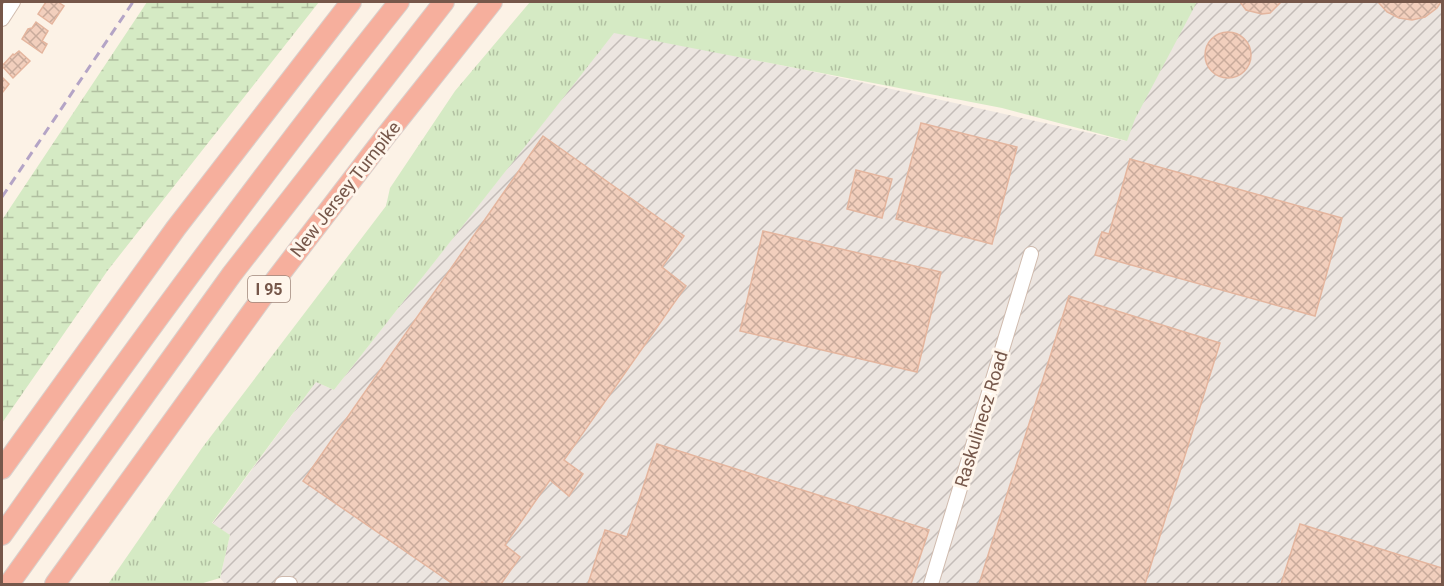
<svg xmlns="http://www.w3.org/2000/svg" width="1444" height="586" viewBox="0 0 1444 586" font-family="Roboto,sans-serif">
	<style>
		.industrial { fill: url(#industrial-furrows) }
		.grass { fill: url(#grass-tufts) }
		.wetland { fill: url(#wetland-marsh) }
		.building { fill: url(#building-cross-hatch); stroke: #e4b59e; stroke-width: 1.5 }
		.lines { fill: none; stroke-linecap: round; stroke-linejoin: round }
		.minor-casing { stroke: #d0bbae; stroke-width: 16 }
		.highway-casing { stroke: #d9d0cc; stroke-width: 22 }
		.minor { stroke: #fff; stroke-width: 14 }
		.highway { stroke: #f6af9d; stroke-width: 20 }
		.rail { stroke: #b4a4c6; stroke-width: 3; stroke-dasharray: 9 6; stroke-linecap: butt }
		.labels { text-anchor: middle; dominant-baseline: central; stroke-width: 6; stroke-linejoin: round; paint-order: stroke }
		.shield { fill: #fff6ec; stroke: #9f877b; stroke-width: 1.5 }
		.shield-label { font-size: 16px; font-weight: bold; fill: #76574a }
		.street-label { font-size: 18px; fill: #76574a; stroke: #fff6ec }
	</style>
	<defs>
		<pattern id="industrial-furrows" width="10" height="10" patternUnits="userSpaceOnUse" patternTransform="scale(1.5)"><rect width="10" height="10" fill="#ece5e0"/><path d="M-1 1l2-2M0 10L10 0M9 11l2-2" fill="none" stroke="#c4bcb8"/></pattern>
		<pattern id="grass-tufts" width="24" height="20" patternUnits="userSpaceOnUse" patternTransform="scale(1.5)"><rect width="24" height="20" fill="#d5eac4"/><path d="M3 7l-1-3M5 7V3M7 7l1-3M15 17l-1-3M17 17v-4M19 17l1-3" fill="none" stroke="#b1c0a1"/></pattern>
		<pattern id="wetland-marsh" width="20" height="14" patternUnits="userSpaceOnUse" patternTransform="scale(1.5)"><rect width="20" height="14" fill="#d5eac4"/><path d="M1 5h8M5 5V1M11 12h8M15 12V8" fill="none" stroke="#b1c0a1"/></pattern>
		<pattern id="building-cross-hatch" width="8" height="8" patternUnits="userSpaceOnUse" patternTransform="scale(1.5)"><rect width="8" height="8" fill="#f2cfbd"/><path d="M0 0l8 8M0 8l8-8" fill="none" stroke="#c9ab9c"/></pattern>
	</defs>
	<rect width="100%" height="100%" fill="#fcf2e6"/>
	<path class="industrial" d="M888 2H1442V584H225L220 578 230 535 212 524 316 382 334 390 614 32 810 71 1126 141Z"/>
	<path class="grass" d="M530 2H1197L1135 119 1127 141 1002 108 614 33 334 390 316 382 212 523 230 535 220 578 200 584H108L202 448 386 206 390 188 455 91Z"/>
	<path class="wetland" d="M147 2H319L108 270 2 423V220Z"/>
	<g class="building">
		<path d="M46 2H58L64 6 52 24 38 14Z"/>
		<path d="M1240 2H1281L1270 13 1262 14 1246 10Z"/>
		<path d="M1378 2H1441L1437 8 1425 17 1412 20 1399 18 1387 12Z"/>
		<path d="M36 22 48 31 42 41 47 44 42 53 22 39 28 29 32 28Z"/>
		<circle cx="1228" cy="55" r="23"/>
		<path d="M19 51 30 61 13 78 2 66 13 54 14 55Z"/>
		<path d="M2 77 9 84 2 93Z"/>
		<path d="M921 123 1017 147 992 244 896 219Z"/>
		<path d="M543 136 684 236 662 267 686 286 564 460 583 474 569 496 550 480 505 545 520 557 501 584H485L482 582 480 584H453L303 481Z"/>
		<path d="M1130 159 1342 218 1315 316 1095 255 1102 232 1109 234Z"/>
		<path d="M856 170 892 179 882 218 847 209Z"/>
		<path d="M763 231 941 272 917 372 740 331Z"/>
		<path d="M1069 296 1220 343 1145 584H979Z"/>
		<path d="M657 444 929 530 911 584H588L605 530 627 537Z"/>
		<path d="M1300 524 1442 568V584H1281Z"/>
	</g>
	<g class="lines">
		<defs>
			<g id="minor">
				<path d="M2 19 13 2"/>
				<path d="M282 584H290"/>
				<path d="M931 584 1031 254"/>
			</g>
			<g id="highway">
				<path d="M2 469 176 228 351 2"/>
				<path d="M2 535C130 354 261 175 399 2"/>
				<path d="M9 584 232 274 444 2"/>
				<path d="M55 584 264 295 384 138 492 2"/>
			</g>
		</defs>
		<use href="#minor" class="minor-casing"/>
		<use href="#highway" class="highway-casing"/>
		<use href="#minor" class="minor"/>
		<use href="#highway" class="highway"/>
		<path class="rail" d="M2 197 133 2"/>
	</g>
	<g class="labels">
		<rect class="shield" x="248" y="276" width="42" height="26" rx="4.5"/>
		<g class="shield-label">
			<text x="269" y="289">I 95</text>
		</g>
		<g class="street-label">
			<text transform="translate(345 189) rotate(-52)">New Jersey Turnpike</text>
			<text transform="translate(981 419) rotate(-73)">Raskulinecz Road</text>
		</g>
	</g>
	<rect width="1444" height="586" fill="none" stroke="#76574a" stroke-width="6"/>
</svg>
